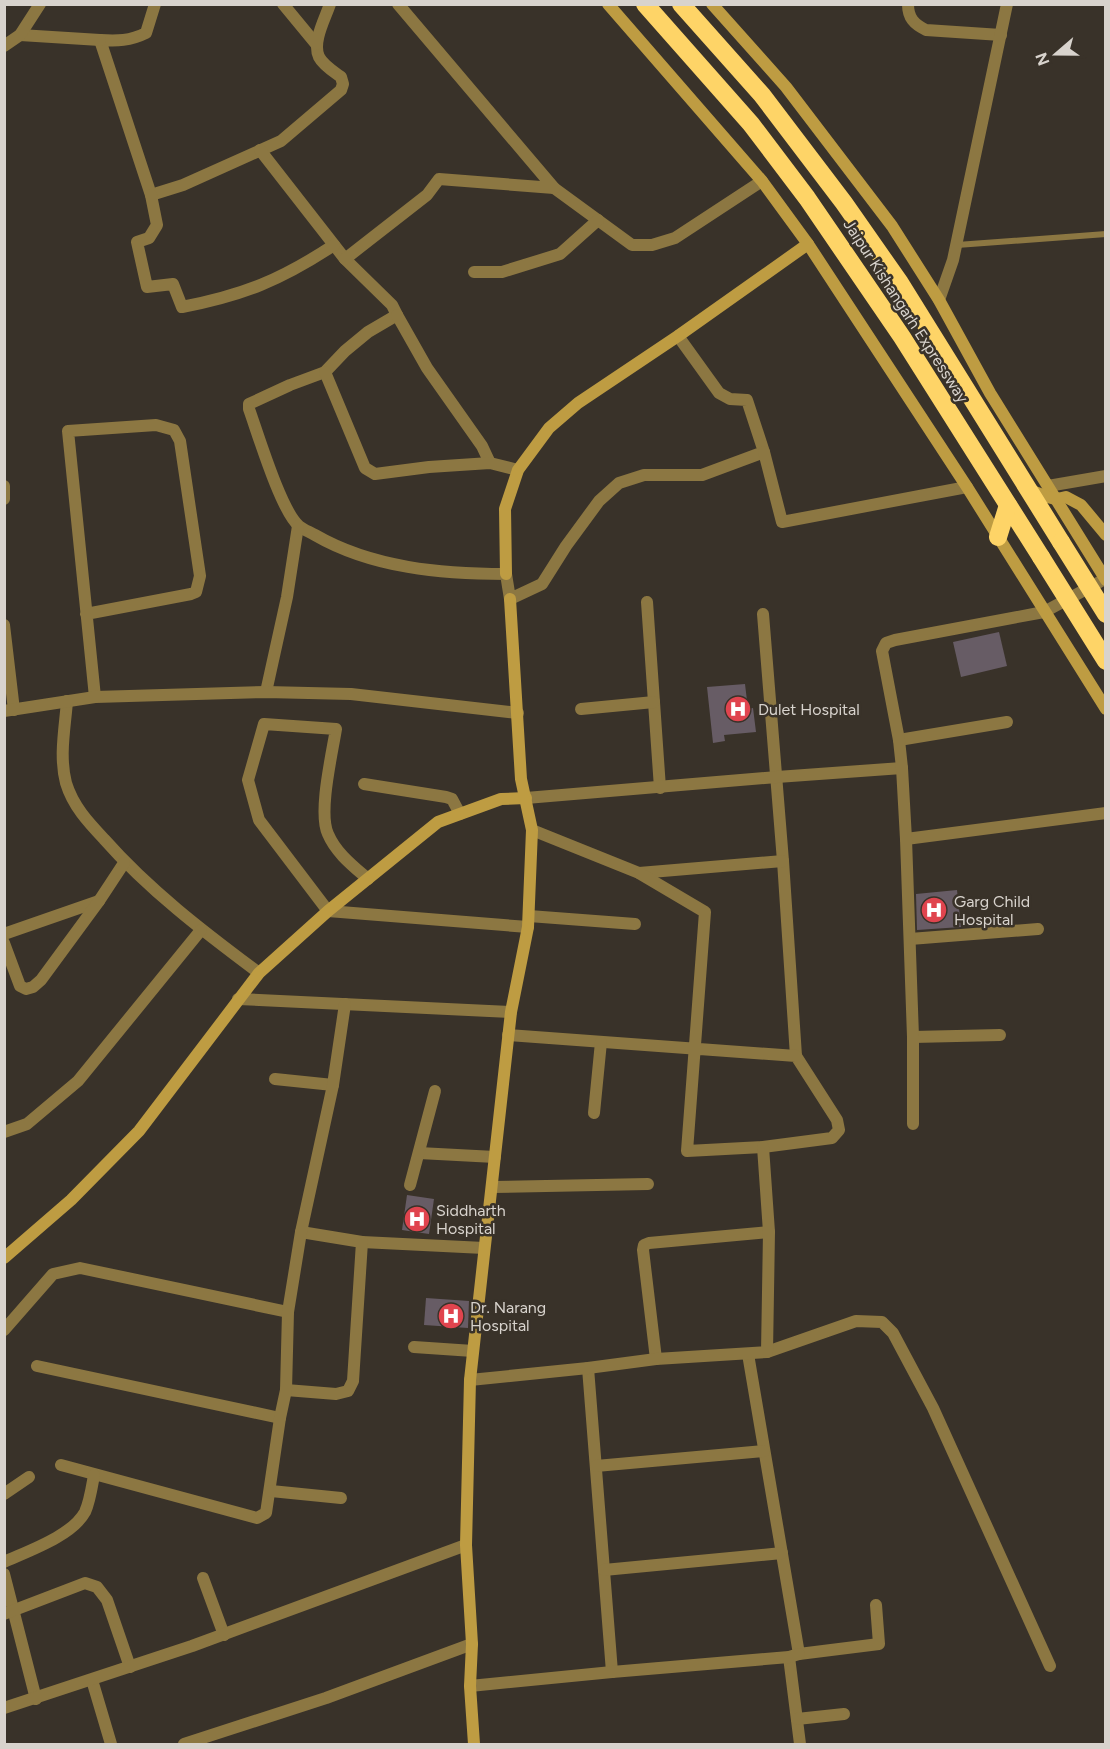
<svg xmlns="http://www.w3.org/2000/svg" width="1110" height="1749" viewBox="0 0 1110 1749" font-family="Figtree,sans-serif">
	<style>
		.building { fill: #675c65 }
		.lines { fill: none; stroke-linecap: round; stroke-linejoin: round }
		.lane { stroke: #8c7742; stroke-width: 6 }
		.street { stroke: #8c7742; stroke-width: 12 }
		.secondary { stroke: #be9c42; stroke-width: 12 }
		.highway { stroke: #fed467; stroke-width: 18 }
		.highway-bridge { stroke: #fed467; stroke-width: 18 }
		.labels { text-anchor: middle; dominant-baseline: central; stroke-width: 5; stroke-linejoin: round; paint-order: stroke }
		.street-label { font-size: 16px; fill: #d8d3cd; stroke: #393229 }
		.poi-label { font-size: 16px; fill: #d8d3cd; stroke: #393229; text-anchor: start }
	</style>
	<rect width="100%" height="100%" fill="#393229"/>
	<g class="building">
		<path d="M999 632 1007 666 961 677 953 642Z"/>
		<path d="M745 684 748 709 753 708 756 732 724 735 725 741 713 743 707 687Z"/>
		<path d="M957 890 961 927 917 930 916 894Z"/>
		<path d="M407 1195 434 1199 429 1234 402 1230Z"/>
		<path d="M426 1298 469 1301 468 1328 424 1325Z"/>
	</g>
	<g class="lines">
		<path class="lane" d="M957 245 1106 234"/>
		<g class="street">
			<path d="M155 4 146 33C130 41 117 41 100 40L151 195 183 185 281 141 341 90 343 84 341 77C334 72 323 65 319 57 312 42 325 19 330 4"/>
			<path d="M283 4 316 44"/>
			<path d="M908 4C908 18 914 24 926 30L1001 35"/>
			<path d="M20 35 100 40"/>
			<path d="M4 46 20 35 40 4"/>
			<path d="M260 150 345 259 392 305 397 315 368 332 345 351 325 372 290 385 249 404V409C258 434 281 511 299 526 304 530 310 532 315 535 372 568 442 574 506 574L510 599 542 584 566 546 599 501 619 483 644 475H702L764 452 747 400 730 399 719 393 678 336"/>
			<path d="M554 188 632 245H652L675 238 762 181"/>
			<path d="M151 195 157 225 149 238 137 242 147 287 173 284 182 307C244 295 281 280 334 245"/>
			<path d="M345 259 427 195 439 179 554 188 398 4"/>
			<path d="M474 272H502L560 254 598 220"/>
			<path d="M939 300 953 260 1007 4"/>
			<path d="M397 315 427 368 482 446 490 463"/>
			<path d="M325 372 365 468 375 474 429 467 490 463 518 470"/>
			<path d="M764 452 782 522 967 487"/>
			<path d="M4 486V499"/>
			<path d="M1048 486 1106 476"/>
			<path d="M647 602 660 788"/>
			<path d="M86 614 191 594 196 592 200 576 180 441 174 430 156 425 68 431 95 697"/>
			<path d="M763 614 783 861 796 1056"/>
			<path d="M4 625 14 710"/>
			<path d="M266 692 287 597 298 526"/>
			<path d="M67 701C65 728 59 756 66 783 73 806 88 822 104 839 149 890 204 932 259 973"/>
			<path d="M581 709 654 702"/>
			<path d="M4 711 95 697 266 692 351 694 518 713"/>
			<path d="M899 740 1007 722"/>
			<path d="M364 784 446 797 452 799 460 814"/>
			<path d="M526 798 777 777 902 768"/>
			<path d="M906 839 1106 813"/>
			<path d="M639 873 783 861"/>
			<path d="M368 879C353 866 336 853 328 834 318 813 332 754 336 729L264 724 248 780 259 820 328 911 528 927"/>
			<path d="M529 916 635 924"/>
			<path d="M4 934 99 901"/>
			<path d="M910 939 1038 929"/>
			<path d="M4 943 20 986 26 989 33 987 41 980 99 901 124 863"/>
			<path d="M238 999 511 1012"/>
			<path d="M508 1035 796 1056 837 1120 839 1130 832 1138 763 1147 687 1151 705 912 639 873 532 830"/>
			<path d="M913 1037 1000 1035"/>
			<path d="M275 1079 333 1085"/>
			<path d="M594 1113 601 1042"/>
			<path d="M913 1124V1037L906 839 902 768 899 740 882 651 886 643 895 640 1044 612 1105 579"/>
			<path d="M4 1132 27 1124 78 1081 201 930"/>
			<path d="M419 1153 495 1157"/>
			<path d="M410 1185 435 1091"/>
			<path d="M492 1187 648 1184"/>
			<path d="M362 1242 484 1248"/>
			<path d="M4 1330 53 1274 80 1268 288 1312"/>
			<path d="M414 1347 473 1351"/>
			<path d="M767 1352 856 1321 882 1322 893 1333 933 1408 1050 1666"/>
			<path d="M748 1354 799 1654 879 1644 876 1605"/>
			<path d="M656 1359 643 1250 644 1245 649 1243 769 1232"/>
			<path d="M37 1366 280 1418"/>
			<path d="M588 1368 612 1672"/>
			<path d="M470 1380 588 1368 656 1359 767 1352 769 1232 763 1147"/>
			<path d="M286 1390 336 1394 348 1391 353 1381 362 1242 301 1232"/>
			<path d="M61 1465 257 1518 266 1513 280 1418 286 1390 288 1312 301 1232 333 1085 345 1004"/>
			<path d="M596 1466 764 1451"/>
			<path d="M271 1491 341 1498"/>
			<path d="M4 1494 29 1477"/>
			<path d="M4 1562C28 1551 72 1536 85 1512 90 1501 92 1486 94 1475"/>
			<path d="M604 1570 782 1553"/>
			<path d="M4 1574 36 1699"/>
			<path d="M203 1578 224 1635"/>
			<path d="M4 1614 85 1583 97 1587 107 1600 130 1667"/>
			<path d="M789 1657 800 1744"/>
			<path d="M92 1680 111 1744"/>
			<path d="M470 1686 612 1672 789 1657 799 1654"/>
			<path d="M4 1708 192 1646 466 1545"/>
			<path d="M797 1719 844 1714"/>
			<path d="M184 1744 326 1698 472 1644"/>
		</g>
		<g class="secondary">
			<path d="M608 4 762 181 808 244 967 487 1106 709"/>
			<path d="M712 4 786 87 892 226 939 300 990 393 1106 580"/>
			<path d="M1029 491C1045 493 1048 502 1066 497L1081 505 1106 535"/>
			<path d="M506 574 505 509 518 470 549 428 578 403 678 336 808 244"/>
			<path d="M4 1258 71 1200 139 1131 259 973 328 911 438 822 501 799 526 798"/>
			<path d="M474 1744 470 1686 472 1644 466 1545 470 1380 511 1012 528 927 532 830 521 779 510 599"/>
		</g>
		<g class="highway">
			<path d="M645 4 751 124 807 198 902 337 1041 557"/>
			<path d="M681 4 762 95 844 203 900 283 1061 542"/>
			<path d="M998 537 1008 505"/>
		</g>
		<g class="highway-bridge">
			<path d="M1061 542 1106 614"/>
			<path d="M1041 557 1106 661"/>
		</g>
	</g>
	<defs>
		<symbol id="hospital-disc" viewBox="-11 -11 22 22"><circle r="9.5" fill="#e0444e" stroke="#393229"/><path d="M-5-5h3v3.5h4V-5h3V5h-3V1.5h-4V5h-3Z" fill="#fff"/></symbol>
	</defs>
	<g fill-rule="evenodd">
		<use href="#hospital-disc" x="723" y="694" width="30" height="30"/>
		<use href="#hospital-disc" x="919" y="895" width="30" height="30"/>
		<use href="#hospital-disc" x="402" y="1204" width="30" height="30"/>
		<use href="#hospital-disc" x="436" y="1301" width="30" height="30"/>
	</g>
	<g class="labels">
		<g class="street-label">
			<text transform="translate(906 311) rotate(57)">Jaipur Kishangarh Expressway</text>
		</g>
		<g class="poi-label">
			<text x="758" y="709">Dulet Hospital</text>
			<text x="954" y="901">Garg Child<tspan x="954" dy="18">Hospital</tspan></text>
			<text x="436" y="1210">Siddharth<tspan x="436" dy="18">Hospital</tspan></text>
			<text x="470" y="1307">Dr. Narang<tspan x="470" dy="18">Hospital</tspan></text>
		</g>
	</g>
	<rect width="1110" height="1749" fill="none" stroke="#d8d3cd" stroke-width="12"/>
	<g transform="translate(1056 54) rotate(250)" stroke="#393229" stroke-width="4.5" paint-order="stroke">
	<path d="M0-4.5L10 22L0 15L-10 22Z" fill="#d8d3cd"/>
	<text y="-9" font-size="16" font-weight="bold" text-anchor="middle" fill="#d8d3cd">N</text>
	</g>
</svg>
